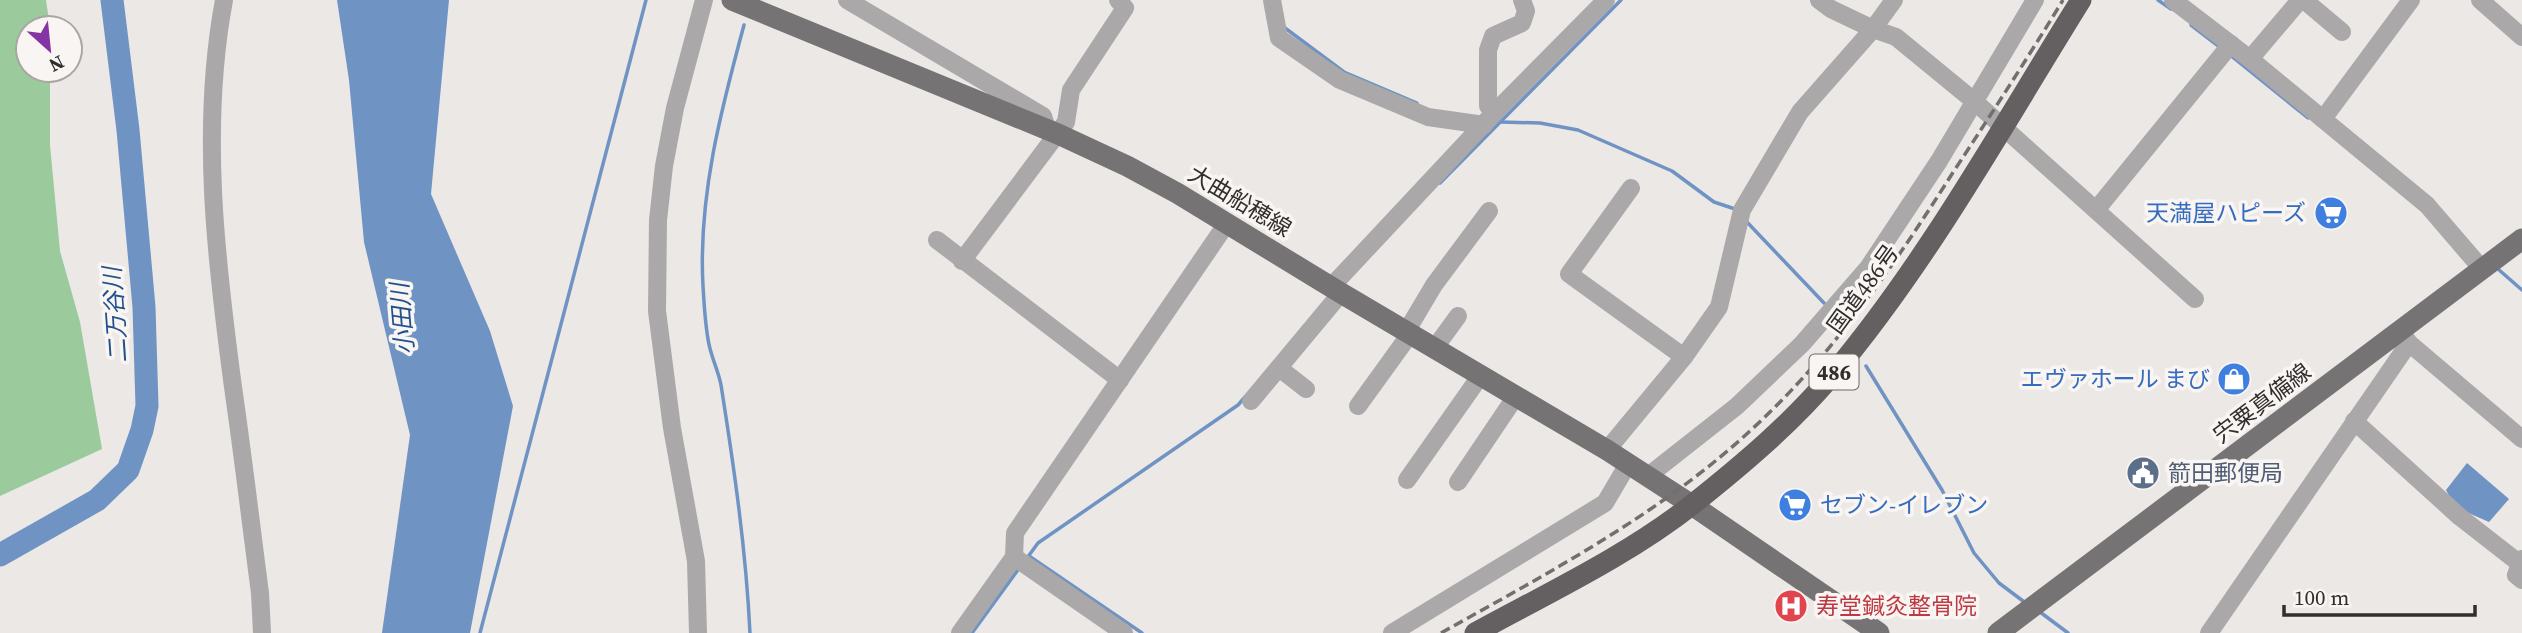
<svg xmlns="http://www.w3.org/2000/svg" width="2522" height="633" viewBox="0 0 2522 633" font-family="'Source Serif 4','Noto Sans JP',serif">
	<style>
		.green { fill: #9bca9c }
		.water { fill: #6f93c3 }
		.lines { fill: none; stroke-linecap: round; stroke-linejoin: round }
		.stream { stroke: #6f93c3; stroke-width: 3.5 }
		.river { stroke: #6f93c3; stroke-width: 23 }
		.minor { stroke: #aaa8a9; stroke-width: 18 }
		.major { stroke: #767374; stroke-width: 21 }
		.highway { stroke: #646061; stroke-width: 21 }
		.rail { stroke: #72706f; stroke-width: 3.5; stroke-dasharray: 10 5; stroke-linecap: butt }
		.labels { text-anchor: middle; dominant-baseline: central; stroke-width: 7; stroke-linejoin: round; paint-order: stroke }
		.shield { fill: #f9f5f3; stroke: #6d6a69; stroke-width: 2 }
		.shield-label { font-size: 21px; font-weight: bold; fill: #312f2e }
		.street-label { font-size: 23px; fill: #312f2e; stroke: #f9f5f3 }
		.shop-label { font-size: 23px; fill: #366cbe; stroke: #f9f5f3; text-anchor: end }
		.service-label { font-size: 23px; fill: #4e5e75; stroke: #f9f5f3; text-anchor: start }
		.health-label { font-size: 23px; fill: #be3a42; stroke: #f9f5f3; text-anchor: start }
		.water-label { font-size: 24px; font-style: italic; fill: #21508d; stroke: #f9f5f3 }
	</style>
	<rect width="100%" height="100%" fill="#ebe8e6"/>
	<path class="green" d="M0 0H46L50 28H28V70H50V145L60 251 80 322 102 449 0 496Z"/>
	<g class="water">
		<path d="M337 0H449L431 194 490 331 513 406 470 633H382L410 435 364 242 349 80Z"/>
		<path d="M2467 463 2509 499 2489 522 2455 507 2446 490Z"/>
	</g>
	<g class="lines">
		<g class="stream">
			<path d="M2158 0 2171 9"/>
			<path d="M744 25C721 110 698 197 703 286 704 303 705 322 708 339 710 355 718 369 721 385 734 467 746 550 750 633"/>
			<path d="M2191 25 2221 48"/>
			<path d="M1285 28 1344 72 1417 103"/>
			<path d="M2230 55 2308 118"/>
			<path d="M1501 122 1540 123 1578 130 1672 171 1714 202 1735 209"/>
			<path d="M1440 183 1621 0"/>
			<path d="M1745 220 1824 303"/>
			<path d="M2498 269 2522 290"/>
			<path d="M1866 366 1942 490 1974 553 1999 583 2023 601"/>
			<path d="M1029 556 1142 633"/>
			<path d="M1027 558 1038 543 1238 405 1245 397"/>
			<path d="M2040 612 2068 633"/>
			<path d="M480 633 646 0"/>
			<path d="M972 633 1020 567"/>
		</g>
		<path class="river" d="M0 555 97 500 128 470 142 430 147 406 144 307 128 130 112 0"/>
		<g class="minor">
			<path d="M224 0C200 128 216 260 233 387 243 456 251 525 260 593L262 633"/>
			<path d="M847 0 1043 116 1047 129"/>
			<path d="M1272 0 1279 38 1340 80 1428 117 1484 125"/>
			<path d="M1819 0 1831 9 1873 29 1896 37 1974 101 2195 299"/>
			<path d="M2173 0 2250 59 2427 205 2482 269"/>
			<path d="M2304 0 2342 32"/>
			<path d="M2480 0 2522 37"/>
			<path d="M2250 59 2300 0"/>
			<path d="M1494 113 1606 0"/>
			<path d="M2323 119 2411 0"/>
			<path d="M1631 188 1569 274 1684 357"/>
			<path d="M2096 210 2231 44"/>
			<path d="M937 240 1120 380"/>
			<path d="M962 261 1066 122 1071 90 1125 8 1118 0"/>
			<path d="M1331 287 1494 113 1488 106V50L1493 36 1522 23 1526 11 1522 0"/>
			<path d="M1406 332 1434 285 1489 211"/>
			<path d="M2404 336 2409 343 2522 439"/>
			<path d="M1434 349 1458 316"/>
			<path d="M1279 368 1306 389"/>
			<path d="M1251 401 1341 293"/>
			<path d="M1358 406 1410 334"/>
			<path d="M2354 421 2460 517 2519 563"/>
			<path d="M1607 450 1684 357 1719 307 1742 210 1800 112 1873 29 1894 0"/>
			<path d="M1648 476 1737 406 1802 344 1868 268 1939 161 2035 0"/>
			<path d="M1407 480 1481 375"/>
			<path d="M1458 482 1516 396"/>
			<path d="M1014 557 1124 633"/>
			<path d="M2522 559 2516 575 2522 580"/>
			<path d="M698 633 696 561 672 428 657 311 658 220 664 166 675 108 704 0"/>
			<path d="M960 633 1014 557 1015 533 1227 223"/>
			<path d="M1392 633 1605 503 1628 464"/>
			<path d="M2209 633 2409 343"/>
		</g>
		<g class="major">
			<path d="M732 0 1058 134 1127 166 1177 193 1341 293 1607 450 1692 505 1879 633"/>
			<path d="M1998 633 2522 239"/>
		</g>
		<path class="highway" d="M1475 633C1548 593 1627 556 1693 504 1742 465 1792 423 1833 374 1928 261 2003 125 2081 0"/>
		<path class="rail" d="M1441 633C1548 573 1660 514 1750 431 1832 356 1893 267 1952 174 1990 116 2027 59 2063 0"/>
	</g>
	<defs>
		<symbol id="supermarket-disc" viewBox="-11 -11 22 22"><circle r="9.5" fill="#3f7fe0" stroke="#f9f5f3"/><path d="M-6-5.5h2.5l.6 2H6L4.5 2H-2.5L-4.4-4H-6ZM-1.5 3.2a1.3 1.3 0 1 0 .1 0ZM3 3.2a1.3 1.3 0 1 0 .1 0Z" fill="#fff"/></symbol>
		<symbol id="shop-disc" viewBox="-11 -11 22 22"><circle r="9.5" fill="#3f7fe0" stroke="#f9f5f3"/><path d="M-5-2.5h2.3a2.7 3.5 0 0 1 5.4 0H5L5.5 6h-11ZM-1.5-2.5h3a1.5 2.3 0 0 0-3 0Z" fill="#fff"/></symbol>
		<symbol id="civic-disc" viewBox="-11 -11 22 22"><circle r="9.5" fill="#5c6f8a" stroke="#f9f5f3"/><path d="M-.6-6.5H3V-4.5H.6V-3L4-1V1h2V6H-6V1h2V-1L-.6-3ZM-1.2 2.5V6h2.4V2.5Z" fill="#fff"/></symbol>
		<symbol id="hospital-disc" viewBox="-11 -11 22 22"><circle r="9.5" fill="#e0444e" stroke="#f9f5f3"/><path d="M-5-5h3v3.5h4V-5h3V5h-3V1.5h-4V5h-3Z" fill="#fff"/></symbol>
	</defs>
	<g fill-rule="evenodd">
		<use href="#supermarket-disc" x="2312" y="194" width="38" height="38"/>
		<use href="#shop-disc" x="2215" y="360" width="38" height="38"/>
		<use href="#civic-disc" x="2124" y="454" width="38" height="38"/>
		<use href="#supermarket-disc" x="1776" y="486" width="38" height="38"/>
		<use href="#hospital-disc" x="1772" y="587" width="38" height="38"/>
	</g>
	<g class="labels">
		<rect class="shield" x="1809.5" y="354.5" width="49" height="35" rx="5"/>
		<g class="shield-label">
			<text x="1834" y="372">486</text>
		</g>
		<g class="street-label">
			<text transform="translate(1240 201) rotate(31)">大曲船穂線</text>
			<text transform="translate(1863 289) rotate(-54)">国道486号</text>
			<text transform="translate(2262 403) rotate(-37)">宍粟真備線</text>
		</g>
		<g class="shop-label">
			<text x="2306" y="213">天満屋ハピーズ</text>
			<text x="2210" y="379">エヴァホール まび</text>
			<text x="1820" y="505" text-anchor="start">セブン-イレブン</text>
		</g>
		<g class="service-label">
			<text x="2168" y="473">箭田郵便局</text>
		</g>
		<g class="health-label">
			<text x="1816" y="606">寿堂鍼灸整骨院</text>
		</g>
		<g class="water-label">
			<text transform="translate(115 315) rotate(-94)">二万谷川</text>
			<text transform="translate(402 319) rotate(-95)">小田川</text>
		</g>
	</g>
	<g transform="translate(49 49) rotate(153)"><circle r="33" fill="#f9f5f3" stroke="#a9a6a4" stroke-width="2"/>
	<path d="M0-5L12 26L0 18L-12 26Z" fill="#8634a3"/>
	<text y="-10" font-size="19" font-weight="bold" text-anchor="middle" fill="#312f2e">N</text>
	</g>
	<path d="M2284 605v10h191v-10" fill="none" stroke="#312f2e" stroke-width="3.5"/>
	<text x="2294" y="605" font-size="21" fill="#312f2e" stroke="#f9f5f3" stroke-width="5" paint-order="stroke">100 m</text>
</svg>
